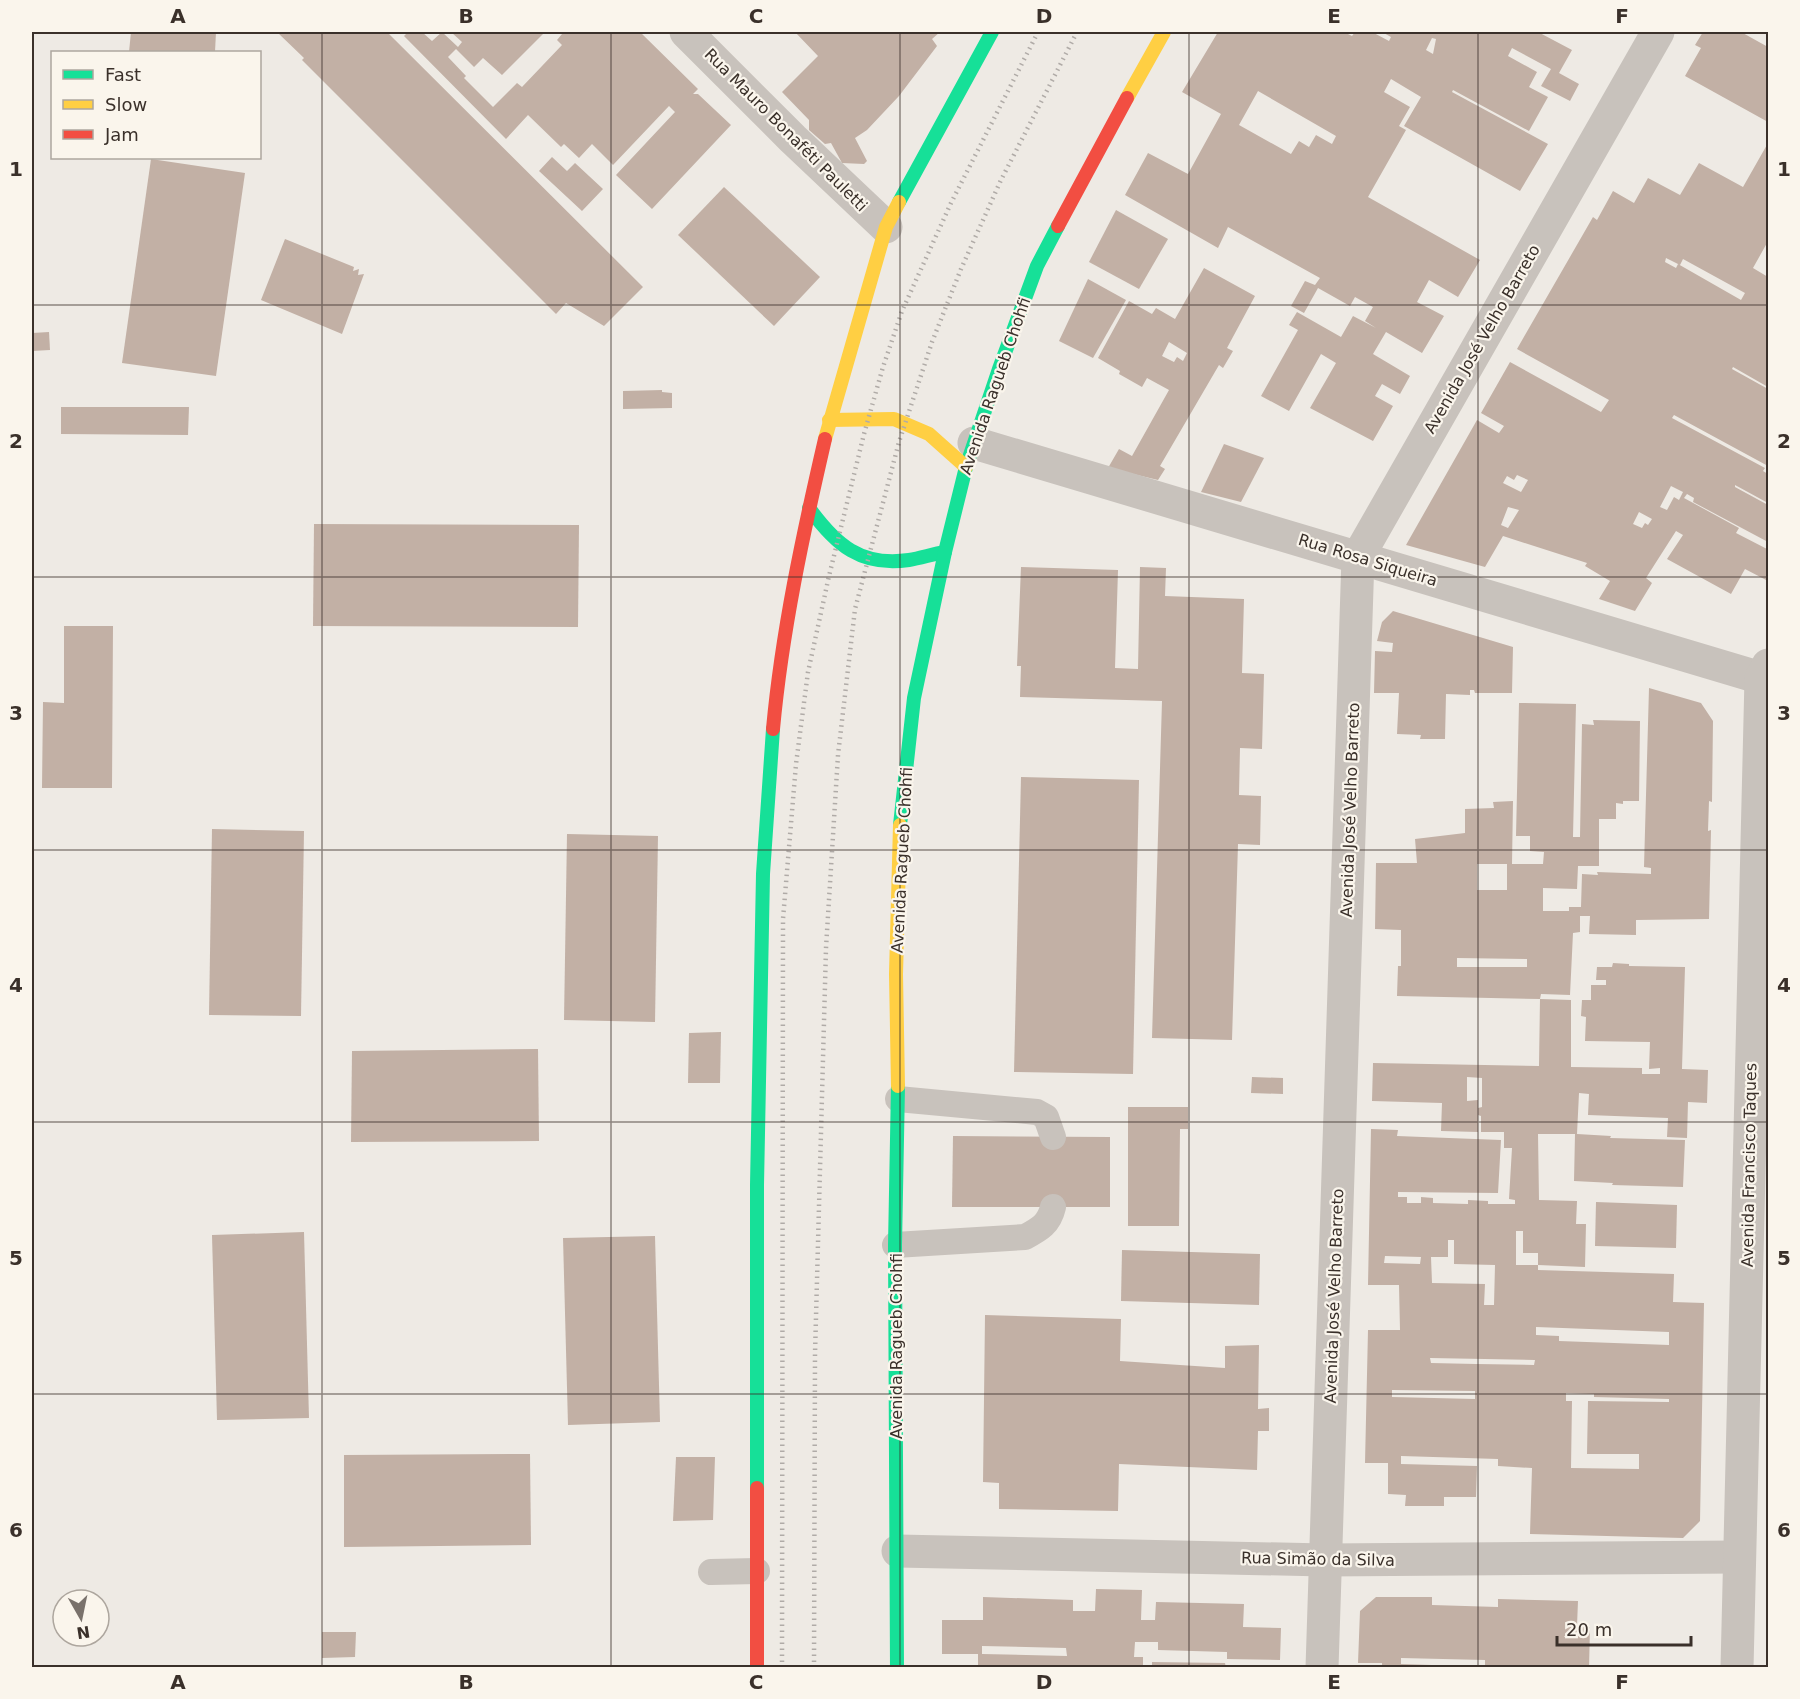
<svg xmlns="http://www.w3.org/2000/svg" width="1800" height="1699" viewBox="0 0 1800 1699" font-family="'DejaVu Sans',sans-serif">
	<style>
		.building { fill: #c2b0a5; fill-rule: evenodd }
		.lines { fill: none; stroke-linecap: round; stroke-linejoin: round }
		.lane { stroke: #c8c2bc; stroke-width: 26 }
		.street { stroke: #c8c2bc; stroke-width: 33 }
		.fast { stroke: #16e098; stroke-width: 14 }
		.slow { stroke: #ffcf43; stroke-width: 14 }
		.jam { stroke: #f24e42; stroke-width: 14 }
		.rail { stroke: #b0aba7; stroke-width: 4.5; stroke-dasharray: 1.5 4.5; stroke-linecap: butt }
		.grid { fill: none; stroke: #3a302a; stroke-width: 1.5; stroke-opacity: 0.55 }
		.labels { text-anchor: middle; dominant-baseline: central; stroke-width: 4.5; stroke-linejoin: round; paint-order: stroke }
		.street-label { font-size: 16px; fill: #3a302a; stroke: #faf5ec }
		.neatline { fill: none; stroke: #3a302a; stroke-width: 2 }
		.grid-label { font-size: 20px; text-anchor: middle; font-weight: bold; fill: #3a302a }
	</style>
	<rect width="100%" height="100%" fill="#eeeae4"/>
	<g class="building">
		<path d="M131 32H216L215 52H129Z"/>
		<path d="M279 32H387L643 287 604 326 566 303 556 314 302 60 304 58 278 33Z"/>
		<path d="M408 32H422L432 41 442 32 458 47 462 42 451 32H545L502 75 483 58 474 67 456 49 448 57 466 76 464 78 493 107 517 83 522 87 562 45 557 40 562 34 559 32H640L698 89 693 94H698L731 125 652 209 616 175 675 112 669 106 613 165 592 144 579 158 564 144 561 147 528 115 506 139 404 36Z"/>
		<path d="M795 32H940L932 39 937 46 899 96 867 130 855 138 867 161 864 164 842 163 831 143 825 144 809 130V120L782 92 818 56Z"/>
		<path d="M1218 32H1344L1352 36 1355 32H1372L1389 41 1391 37 1382 32H1538L1572 50 1559 73 1579 84 1570 101 1541 86 1551 69 1512 48 1508 56 1537 72 1529 87 1548 97 1529 131 1453 90 1452 92 1548 144 1520 191 1404 126 1421 97 1391 79 1384 92 1410 107 1399 126 1406 130 1368 197 1480 260 1458 297 1429 280 1417 302 1444 316 1422 353 1386 332 1373 354 1410 376 1400 394 1382 384 1375 396 1393 406 1373 441 1310 408 1336 363 1321 354 1289 411 1261 396 1298 330 1289 325 1297 312 1341 337 1353 316 1376 328 1365 321 1373 307 1355 297 1350 306 1318 288 1304 313 1291 306 1305 281 1315 285 1320 278 1228 227 1218 248 1125 195 1148 153 1188 174 1221 114 1182 92ZM1432 38 1436 39 1433 54 1426 50ZM1258 91 1336 136 1332 144 1316 135 1309 147 1299 141 1291 154 1239 125Z"/>
		<path d="M1703 32H1741L1768 47V122L1685 76 1701 48 1695 45Z"/>
		<path d="M1768 143V244L1767 243 1753 268 1768 277V387L1733 367 1732 369 1768 389V466L1674 415 1672 418 1765 468 1763 471 1768 474V503L1735 485V487L1768 505V542L1693 502 1694 498 1687 494 1684 498 1739 528 1736 533 1767 549 1768 545V581L1745 569 1731 594 1667 559 1683 535 1676 531 1646 578 1652 583 1635 611 1599 599 1610 581 1585 566 1587 563 1503 536 1485 567 1406 545 1477 420 1499 433 1504 426 1481 413 1510 362 1601 412 1609 400 1517 349 1593 217 1597 220 1613 191 1634 203 1648 178 1680 195 1699 163 1743 187ZM1666 258 1680 265 1683 259 1745 293 1741 300 1678 264 1676 268 1665 262ZM1517 475 1528 480 1521 492 1503 483 1507 476 1514 480ZM1671 486 1683 492 1679 500 1674 497 1667 510 1660 507ZM1508 507 1519 510 1508 528 1501 525ZM1639 512 1652 519 1648 525 1645 523 1642 528 1633 524Z"/>
		<path d="M552 157 567 171 575 163 603 189 582 211 539 171Z"/>
		<path d="M151 159 245 173 216 376 122 363Z"/>
		<path d="M724 187 820 277 774 326 678 235Z"/>
		<path d="M1116 210 1168 239 1139 289 1089 262Z"/>
		<path d="M285 239 354 267 353 271 359 269 358 275 364 274 342 334 261 300Z"/>
		<path d="M1204 268 1255 296 1227 348 1233 351 1223 368 1219 365 1160 466 1165 469 1158 480 1108 468 1119 449 1132 456 1169 390 1147 378 1142 387 1119 374 1120 371 1098 358 1129 301 1152 314 1156 308 1175 319ZM1169 342 1187 353 1183 361 1177 357 1174 362 1162 356Z"/>
		<path d="M1088 279 1126 300 1093 358 1059 341Z"/>
		<path d="M49 332 50 350 32 351V333Z"/>
		<path d="M662 390V392L672 393V408L623 409V391Z"/>
		<path d="M61 407H189L188 435 61 434Z"/>
		<path d="M1224 444 1264 458 1241 502 1201 492Z"/>
		<path d="M314 524 579 525 578 627 313 626Z"/>
		<path d="M1021 567 1118 570 1115 668 1138 669 1140 567 1166 568 1165 596 1244 599 1242 673 1264 674 1262 749 1240 748 1239 795 1261 796 1260 845 1238 844 1232 1040 1152 1038 1162 701 1020 697 1021 666H1017Z"/>
		<path d="M1393 611 1513 647 1512 693H1475L1474 690H1470V695L1446 694 1445 739H1420L1421 735 1397 734 1399 693H1374L1375 651 1392 652 1393 643 1377 641 1382 622Z"/>
		<path d="M64 626H113L112 788H42L43 702 64 703Z"/>
		<path d="M1649 688 1701 703 1713 721 1712 802 1709 801 1708 831 1711 830 1709 919 1636 920V935L1589 934 1590 916H1580V932L1573 933 1570 995 1541 994 1540 999 1571 1000V1067L1642 1068V1074H1660V1068L1649 1069 1650 1042 1585 1041 1586 1017 1581 1016 1582 1000H1591V985H1606V980H1596L1597 967H1612L1613 963 1629 964V966L1685 967 1682 1069 1708 1070 1707 1103 1688 1102 1687 1138 1667 1137 1668 1118 1588 1115 1589 1094 1579 1093 1577 1134 1611 1136 1610 1138 1685 1140 1683 1187 1612 1185 1613 1183 1574 1181 1575 1134H1538L1539 1200 1577 1201 1576 1224H1586L1585 1267 1538 1265V1253H1523V1231H1516V1265H1538V1270L1674 1274 1673 1302 1704 1303 1700 1521 1683 1538 1530 1534 1532 1468 1498 1466V1459L1401 1456V1464L1477 1466 1476 1497H1444V1506H1405L1406 1495 1388 1494V1463H1365L1368 1330H1400L1399 1285H1368L1371 1129 1398 1130 1397 1136 1501 1140 1498 1193 1398 1192V1197H1407V1203H1421V1197L1433 1198V1203L1468 1204V1200L1488 1201V1204H1515V1200L1509 1199 1512 1148H1504V1132H1481V1116L1478 1115V1132L1441 1131 1442 1103 1372 1101 1373 1063 1539 1066 1540 999 1397 996 1398 966H1401V930L1375 929 1376 863H1417L1415 839 1465 833V809L1494 808 1493 802 1513 801 1512 864H1543L1544 852 1530 851V836H1516L1519 703 1576 704 1573 837H1580L1582 724 1594 725 1593 720 1640 721 1639 801H1623V804L1616 803V819H1599V866H1578L1577 889 1543 888V911H1569V907H1581L1582 874 1598 875 1597 872 1651 874V868L1644 867ZM1477 864H1507V890H1477ZM1457 958 1527 959V967H1457ZM1467 1077 1482 1078V1107L1478 1108V1100L1467 1101ZM1448 1240H1454V1264L1495 1265 1494 1305H1484L1485 1284 1432 1283 1431 1257H1448ZM1385 1256 1421 1257 1420 1264 1384 1263ZM1536 1327 1669 1332V1345L1559 1341V1336L1536 1335ZM1430 1358 1535 1360 1534 1365 1476 1364 1431 1363ZM1392 1390 1475 1391V1399L1392 1397ZM1566 1393 1594 1394V1397L1669 1399V1402L1588 1401 1587 1454H1639V1469L1571 1468 1572 1401H1566Z"/>
		<path d="M1021 777 1139 780 1133 1074 1014 1072Z"/>
		<path d="M212 829 304 831 301 1016 209 1015Z"/>
		<path d="M567 834 658 836 655 1022 564 1020Z"/>
		<path d="M721 1032 720 1083H688L689 1033Z"/>
		<path d="M538 1049 539 1141 351 1142 352 1051Z"/>
		<path d="M1252 1077 1283 1078V1094L1251 1093Z"/>
		<path d="M1128 1107H1188V1129H1180L1179 1226H1128Z"/>
		<path d="M953 1136 1110 1137V1207H952Z"/>
		<path d="M1596 1202 1677 1205 1676 1248 1595 1246Z"/>
		<path d="M304 1232 309 1418 217 1420 212 1235Z"/>
		<path d="M655 1236 660 1422 568 1425 563 1238Z"/>
		<path d="M1122 1250 1260 1254 1259 1305 1121 1301Z"/>
		<path d="M985 1315 1121 1319 1120 1361 1225 1368V1346L1259 1345 1258 1409 1269 1408V1431H1258L1257 1470 1119 1464 1118 1511 999 1509V1483L983 1482Z"/>
		<path d="M530 1454 531 1545 344 1547V1455Z"/>
		<path d="M676 1457H715L713 1520 673 1521Z"/>
		<path d="M1096 1589 1142 1590 1141 1620H1155L1156 1602 1244 1604 1243 1627 1281 1628 1280 1660 1227 1659V1652L1158 1650V1642H1135L1134 1657H1143V1668H978V1654H942V1620H983V1597L1073 1600V1611H1095ZM982 1646 1066 1648 1067 1656 982 1654Z"/>
		<path d="M1376 1597H1432V1605L1498 1607V1599L1578 1601 1577 1626 1590 1627 1589 1668H1485V1660L1401 1658V1664L1462 1666V1668H1382V1663H1358L1360 1611Z"/>
		<path d="M322 1632H356L355 1657 322 1658Z"/>
		<path d="M1152 1662 1225 1663 1226 1668H1152Z"/>
	</g>
	<g class="lines">
		<g class="lane">
			<path d="M898 1099 1037 1112 1046 1117 1053 1137"/>
			<path d="M895 1245 1025 1237C1040 1229 1049 1224 1053 1207"/>
			<path d="M711 1572 757 1571"/>
		</g>
		<g class="street">
			<path d="M686 32 793 139 886 227"/>
			<path d="M974 443 1761 678"/>
			<path d="M898 1551 1325 1560 1739 1557"/>
			<path d="M1322 1668 1358 557 1658 32"/>
			<path d="M1737 1668 1761 678 1768 665"/>
		</g>
		<g class="fast">
			<path d="M899 202 992 32"/>
			<path d="M809 508C836 545 861 567 909 560 921 558 933 554 945 552"/>
			<path d="M900 825 914 698 945 552 966 467 999 369 1037 266 1058 226"/>
			<path d="M757 1488V1185L763 874 773 729"/>
			<path d="M897 1668 895 1245 898 1086"/>
		</g>
		<g class="slow">
			<path d="M1127 98 1164 32"/>
			<path d="M829 420 894 419 929 434 966 467"/>
			<path d="M825 439 886 227 899 202"/>
			<path d="M898 1086 896 974 900 825"/>
		</g>
		<g class="jam">
			<path d="M1058 226 1127 98"/>
			<path d="M773 729C782 631 803 534 825 439"/>
			<path d="M757 1488V1668"/>
		</g>
		<g class="rail">
			<path d="M782 1668 783 919 796 764 808 672 829 576 864 434 883 367 902 311 951 203 1038 32"/>
			<path d="M814 1668 815 1354 826 948 838 755 855 609 899 442 932 342 961 269 1001 180 1077 32"/>
		</g>
	</g>
	<path class="grid" d="M322 32V1668M611 32V1668M900 32V1668M1189 32V1668M1478 32V1668M32 305H1768M32 577H1768M32 850H1768M32 1122H1768M32 1394H1768"/>
	<g class="labels">
		<g class="street-label">
			<text transform="translate(786 130) rotate(45)">Rua Mauro Bonaféti Pauletti</text>
			<text transform="translate(1482 339) rotate(-60)">Avenida José Velho Barreto</text>
			<text transform="translate(995 386) rotate(-71)">Avenida Ragueb Chohfi</text>
			<text transform="translate(1368 560) rotate(17)">Rua Rosa Siqueira</text>
			<text transform="translate(1350 810) rotate(-88)">Avenida José Velho Barreto</text>
			<text transform="translate(902 860) rotate(-87)">Avenida Ragueb Chohfi</text>
			<text transform="translate(1749 1165) rotate(-89)">Avenida Francisco Taques</text>
			<text transform="translate(1334 1296) rotate(-88)">Avenida José Velho Barreto</text>
			<text transform="translate(896 1346) rotate(-90)">Avenida Ragueb Chohfi</text>
			<text transform="translate(1318 1559) rotate(1)">Rua Simão da Silva</text>
		</g>
	</g>
	<rect width="1800" height="1699" fill="none" stroke="#faf5ec" stroke-width="66"/>
	<rect x="51" y="51" width="210" height="108" fill="#faf5ec" stroke="#ada69e" stroke-width="1.5"/>
	<rect x="63" y="70" width="30" height="9" fill="#16e098" stroke="#ada69e" stroke-width="1.5"/>
	<text x="105" y="81" font-size="18" fill="#3a302a">Fast</text>
	<rect x="63" y="100" width="30" height="9" fill="#ffcf43" stroke="#ada69e" stroke-width="1.5"/>
	<text x="105" y="111" font-size="18" fill="#3a302a">Slow</text>
	<rect x="63" y="130" width="30" height="9" fill="#f24e42" stroke="#ada69e" stroke-width="1.5"/>
	<text x="105" y="141" font-size="18" fill="#3a302a">Jam</text>
	<g transform="translate(81 1618) rotate(171)"><circle r="28" fill="#faf5ec" stroke="#ada69e" stroke-width="1.5"/>
	<path d="M0-4.5L10 22L0 15L-10 22Z" fill="#79716b"/>
	<text y="-9" font-size="16" font-weight="bold" text-anchor="middle" fill="#3a302a">N</text>
	</g>
	<path d="M1557 1636v9h134v-9" fill="none" stroke="#3a302a" stroke-width="3"/>
	<text x="1566" y="1636" font-size="18" fill="#3a302a" stroke="#faf5ec" stroke-width="4.5" paint-order="stroke">20 m</text>
	<rect x="33" y="33" width="1734" height="1633" class="neatline"/>
	<g class="grid-label">
		<text x="178" y="23">A</text>
		<text x="466" y="23">B</text>
		<text x="756" y="23">C</text>
		<text x="1044" y="23">D</text>
		<text x="1334" y="23">E</text>
		<text x="1622" y="23">F</text>
		<text x="16" y="176">1</text>
		<text x="1784" y="176">1</text>
		<text x="16" y="448">2</text>
		<text x="1784" y="448">2</text>
		<text x="16" y="720">3</text>
		<text x="1784" y="720">3</text>
		<text x="16" y="992">4</text>
		<text x="1784" y="992">4</text>
		<text x="16" y="1265">5</text>
		<text x="1784" y="1265">5</text>
		<text x="16" y="1537">6</text>
		<text x="1784" y="1537">6</text>
		<text x="178" y="1689">A</text>
		<text x="466" y="1689">B</text>
		<text x="756" y="1689">C</text>
		<text x="1044" y="1689">D</text>
		<text x="1334" y="1689">E</text>
		<text x="1622" y="1689">F</text>
	</g>
</svg>
